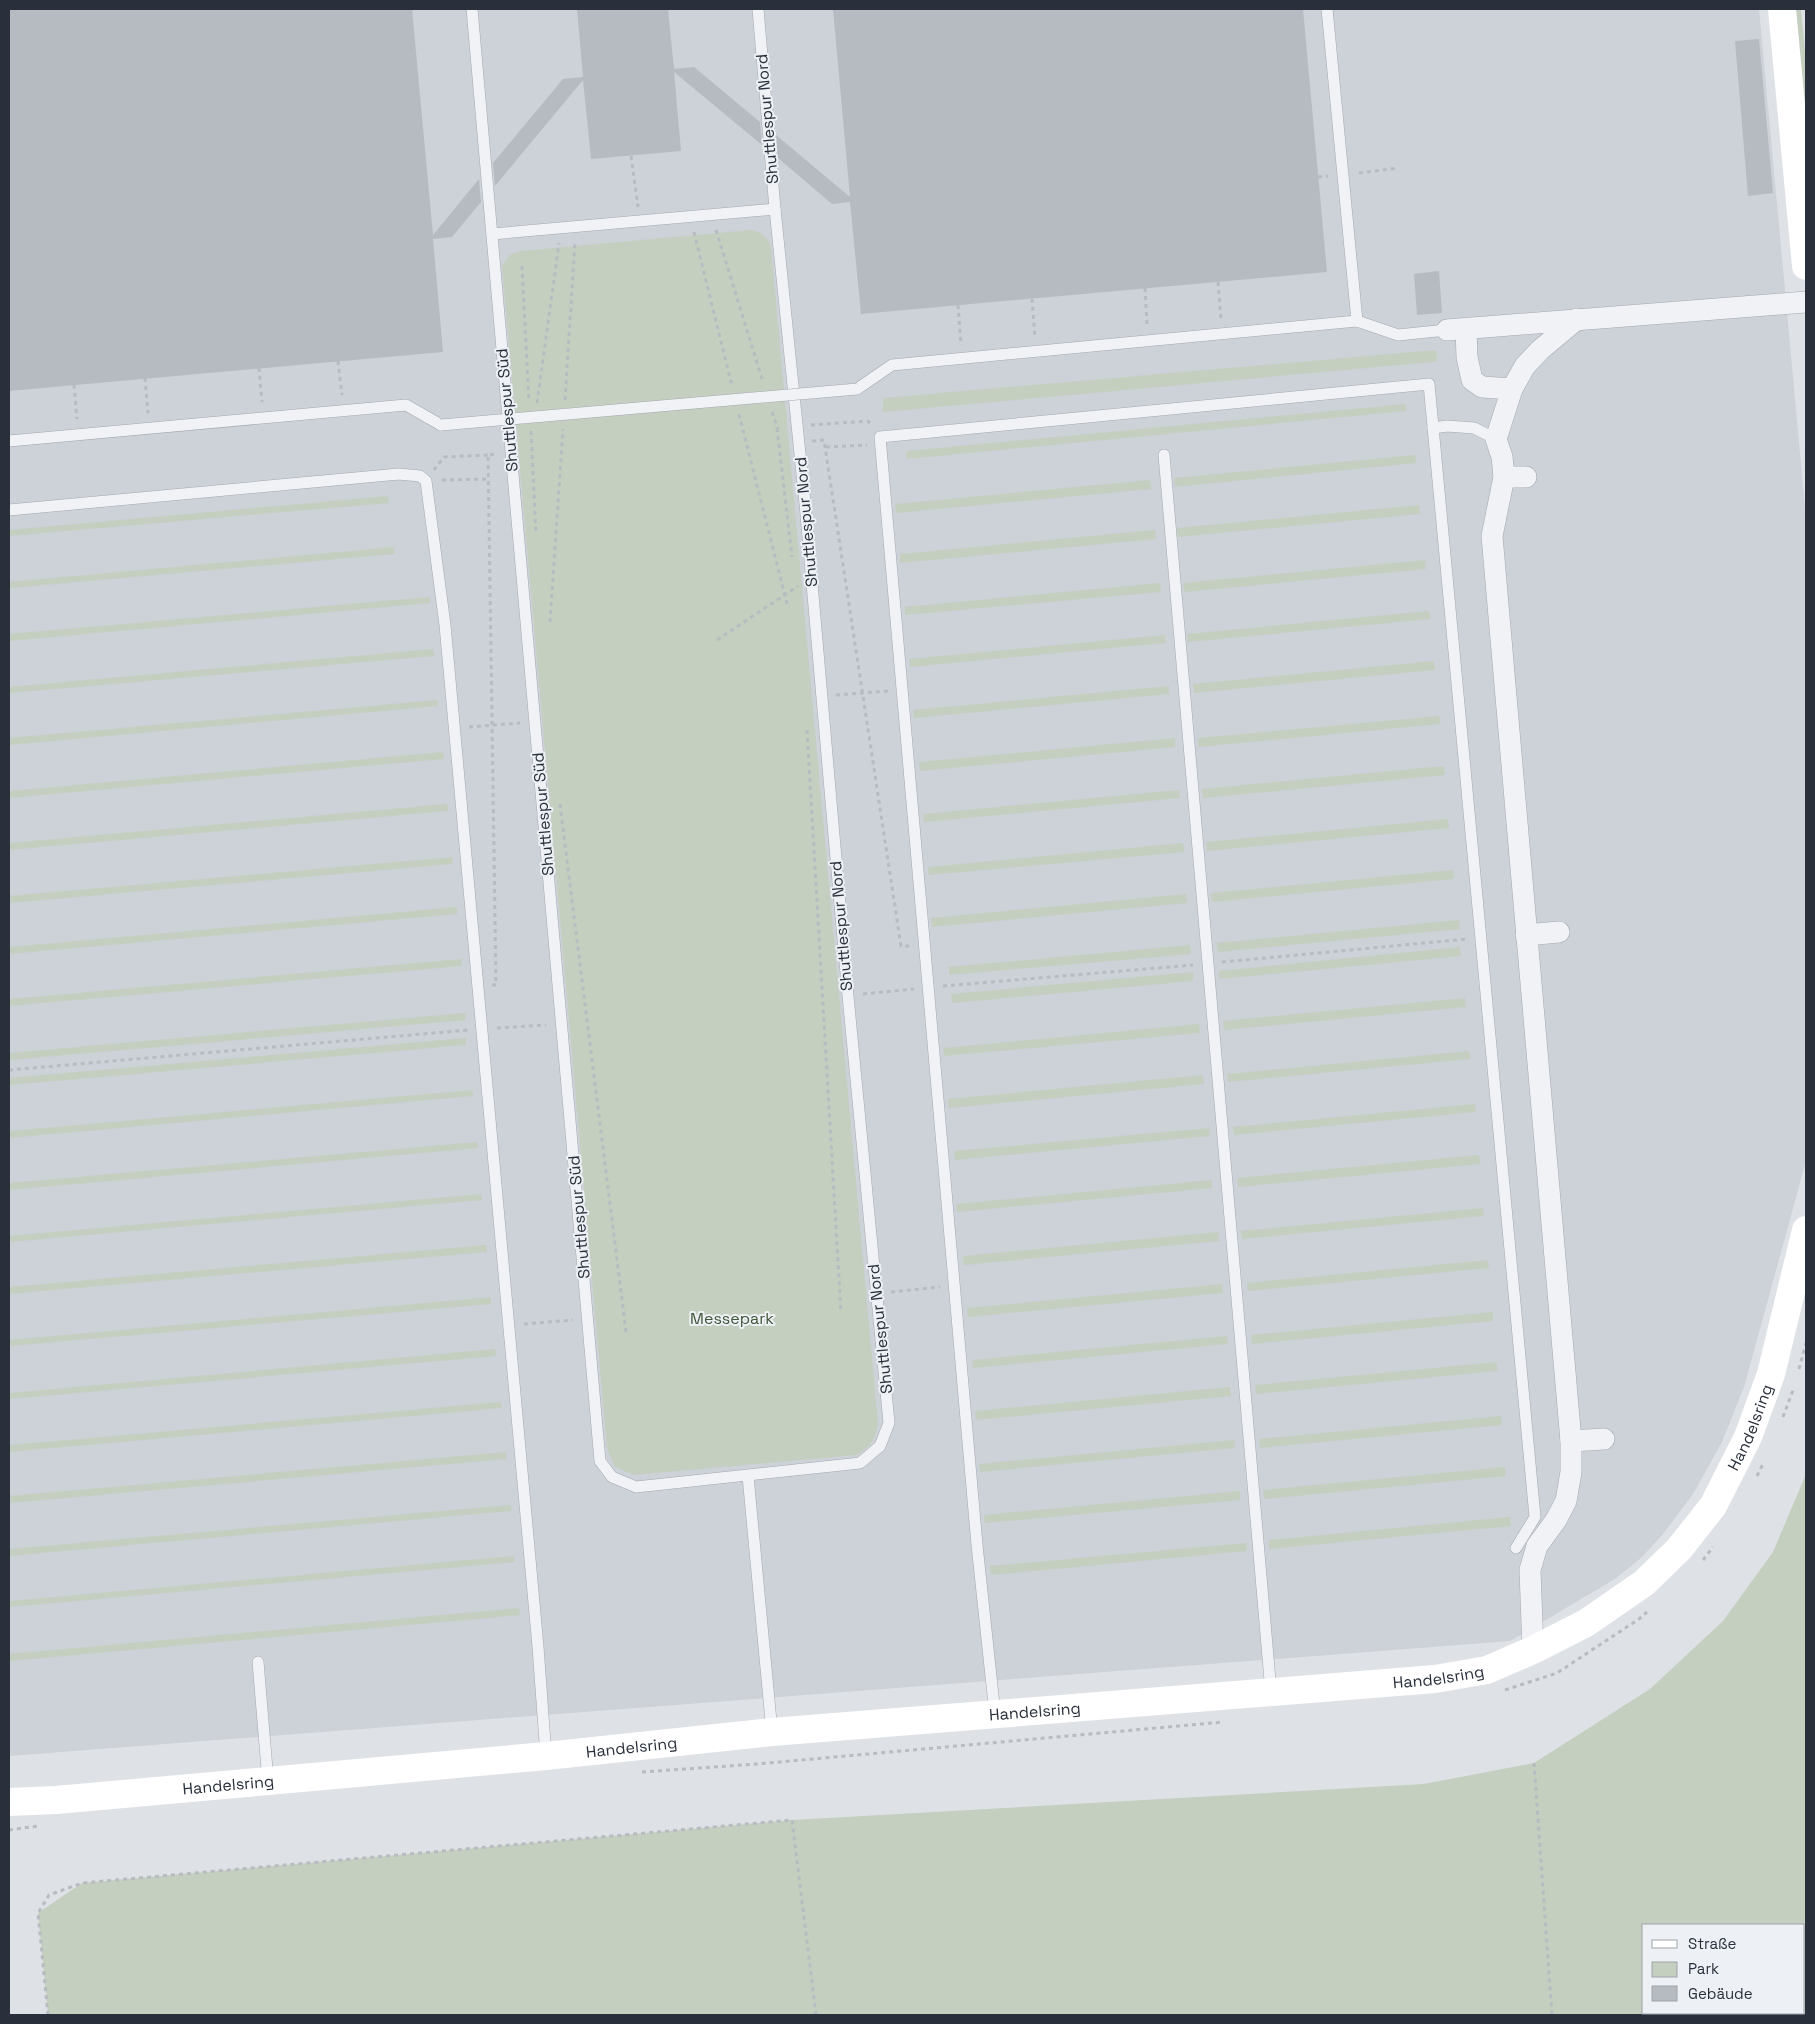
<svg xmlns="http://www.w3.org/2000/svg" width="1815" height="2024" viewBox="0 0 1815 2024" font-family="'Space Grotesk',sans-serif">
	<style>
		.built { fill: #cdd1d8 }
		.green { fill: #c4cfc0; fill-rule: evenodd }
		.building { fill: #b6bbc2 }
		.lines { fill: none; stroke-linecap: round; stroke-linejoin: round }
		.service-casing { stroke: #a4a8b0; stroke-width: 12 }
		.minor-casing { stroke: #a4a8b0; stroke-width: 22 }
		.path { stroke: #b8bcc1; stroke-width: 3; stroke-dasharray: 4 4; stroke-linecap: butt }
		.service { stroke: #f0f2f5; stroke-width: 11 }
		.minor { stroke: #f0f2f5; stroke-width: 21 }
		.secondary { stroke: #fff; stroke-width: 28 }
		.service-bridge-casing { stroke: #a4a8b0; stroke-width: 12; stroke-linecap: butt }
		.service-bridge { stroke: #f0f2f5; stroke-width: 11 }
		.labels { text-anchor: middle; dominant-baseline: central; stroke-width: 4; stroke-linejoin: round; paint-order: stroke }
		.street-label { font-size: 16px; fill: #29303c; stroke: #edf0f4 }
		.park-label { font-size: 16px; fill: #3e5638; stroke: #edf0f4 }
	</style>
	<rect width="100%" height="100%" fill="#dee1e6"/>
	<path class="built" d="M9 9H1759L1806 518V1161L1744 1387 1722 1442 1693 1494 1663 1534 1641 1558 1615 1579 1510 1641 9 1756Z"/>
	<g class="green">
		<path d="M1792 9H1801L1806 61V162Z"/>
		<path d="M751 230C762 232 767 237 771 247L878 1424C876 1439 870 1448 856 1455L633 1475 614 1466 607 1448 502 265 510 255 520 251Z"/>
		<path d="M1436 350 1437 361 1433 362 883 412V398Z"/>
		<path d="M1406 404V411L907 459 906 451Z"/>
		<path d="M1415 455 1416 463 1175 487 1174 478Z"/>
		<path d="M1150 480 1151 489 896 513 895 504Z"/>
		<path d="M388 496 389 503 9 536V530Z"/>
		<path d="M1419 505 1420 514 1178 537 1177 528Z"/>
		<path d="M1155 530 1156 539 900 563V554Z"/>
		<path d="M394 547 395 554 9 588V582Z"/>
		<path d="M1425 560 1426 569 1184 592 1183 583Z"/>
		<path d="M1160 583 1161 592 905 615V607Z"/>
		<path d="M429 597 430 603 9 641V634Z"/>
		<path d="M1429 611 1430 619 1188 642 1187 634Z"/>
		<path d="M1165 635V643L910 667 909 659Z"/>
		<path d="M433 649 434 656 9 693V687Z"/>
		<path d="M1434 661 1435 670 1194 693 1193 684Z"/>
		<path d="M1169 686V694L914 718 913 710Z"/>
		<path d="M438 700V706L9 745V738Z"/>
		<path d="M1439 716 1440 724 1198 747V738Z"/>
		<path d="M1175 738V747L920 771 919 762Z"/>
		<path d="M443 752 444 759 9 798V791Z"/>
		<path d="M1444 766 1445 775 1203 798 1202 789Z"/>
		<path d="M1179 790 1180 798 924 822 923 814Z"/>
		<path d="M447 804 448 811 9 850V843Z"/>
		<path d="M1448 819 1449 828 1207 851 1206 842Z"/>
		<path d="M1183 843 1184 852 929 875 928 867Z"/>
		<path d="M452 857 453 864 9 903V896Z"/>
		<path d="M1453 870 1454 879 1212 902 1211 893Z"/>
		<path d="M1186 894 1187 903 932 927 931 918Z"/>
		<path d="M457 907V914L9 954V947Z"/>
		<path d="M1459 920 1460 929 1218 952 1217 943Z"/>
		<path d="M1190 945 1191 954 949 975V967Z"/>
		<path d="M1460 947 1461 956 1219 979V971Z"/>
		<path d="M461 959 462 966 9 1006V999Z"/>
		<path d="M1193 972V981L952 1003 951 994Z"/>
		<path d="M1465 998 1466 1007 1224 1030 1223 1021Z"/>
		<path d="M465 1013 466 1020 9 1060V1053Z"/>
		<path d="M1199 1024 1200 1033 944 1056 943 1048Z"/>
		<path d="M466 1038V1045L9 1085V1078Z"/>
		<path d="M1469 1051 1470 1059 1228 1082 1227 1074Z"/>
		<path d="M1203 1075 1204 1084 949 1108 948 1099Z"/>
		<path d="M473 1090V1096L9 1138V1131Z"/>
		<path d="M1475 1104 1476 1112 1234 1135 1233 1127Z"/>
		<path d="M1209 1128 1210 1136 955 1160 954 1151Z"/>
		<path d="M477 1142 478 1148 9 1190V1183Z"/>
		<path d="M1479 1155 1480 1164 1238 1187 1237 1178Z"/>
		<path d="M1212 1180V1188L957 1212 956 1204Z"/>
		<path d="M481 1194 482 1200 9 1242V1236Z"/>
		<path d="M1483 1208 1484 1216 1242 1239 1241 1231Z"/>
		<path d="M1218 1232 1219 1241 964 1265 963 1256Z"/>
		<path d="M486 1245 487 1252 9 1294V1287Z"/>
		<path d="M1488 1260 1489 1268 1248 1291 1247 1283Z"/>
		<path d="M1222 1284 1223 1293 968 1317 967 1308Z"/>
		<path d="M491 1297V1304L9 1346V1340Z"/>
		<path d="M1493 1312V1321L1252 1344 1251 1335Z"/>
		<path d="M1227 1336 1228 1344 973 1368 972 1360Z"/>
		<path d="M495 1349 496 1356 9 1399V1393Z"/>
		<path d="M1497 1362V1371L1256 1394 1255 1385Z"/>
		<path d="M1230 1387 1231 1396 976 1420 975 1411Z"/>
		<path d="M501 1402 502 1408 9 1452V1445Z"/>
		<path d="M1501 1416 1502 1425 1260 1448 1259 1439Z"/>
		<path d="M1234 1440 1235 1448 980 1472 979 1464Z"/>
		<path d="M506 1452 507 1459 9 1503V1496Z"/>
		<path d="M1505 1467 1506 1476 1264 1499 1263 1490Z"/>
		<path d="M1806 1474V2015H48L38 1913 82 1883 792 1820 1424 1784 1534 1763 1650 1689 1723 1621 1773 1552ZM1644 1925H1804V2013H1644Z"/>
		<path d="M1240 1491V1500L985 1523 984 1515Z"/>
		<path d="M511 1505V1511L9 1556V1549Z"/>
		<path d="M1510 1517 1511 1526 1269 1549V1540Z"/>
		<path d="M1246 1543 1247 1551 991 1575 990 1566Z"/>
		<path d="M514 1556 515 1562 9 1607V1601Z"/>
		<path d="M519 1608 520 1615 9 1661V1654Z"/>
	</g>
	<g class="building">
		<path d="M9 9H412L433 235 479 179 481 202 452 237 433 239 443 352 9 391Z"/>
		<path d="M577 9H668L674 69 694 67 760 122 762 145 674 72 681 151 591 159 583 80 495 186 493 163 563 79 583 77Z"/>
		<path d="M833 9H1303L1327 272 861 314 850 202 832 204 778 158 776 135 850 197Z"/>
		<path d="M1759 39 1773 193 1748 196 1735 41Z"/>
		<path d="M1439 271 1442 313 1417 315 1414 274Z"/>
	</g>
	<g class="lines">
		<defs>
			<g id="service">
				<path d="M472 9 600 1461 612 1477 636 1487 860 1463 880 1446 889 1423 848 996 805 503 775 209 758 9"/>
				<path d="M1327 9 1357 321"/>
				<path d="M492 234 775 209"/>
				<path d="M857 389 892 365 1357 321 1398 335 1447 330"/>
				<path d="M1433 428 1447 426 1474 428 1496 439"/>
				<path d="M9 441 406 405 441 425"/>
				<path d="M1164 455 1271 1692"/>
				<path d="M9 510 399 474 420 476 426 481 445 625 538 1647 546 1756"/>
				<path d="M748 1476 772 1732"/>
				<path d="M258 1662 268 1781"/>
				<path d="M995 1714 977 1545 880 437 1429 384 1535 1517 1516 1548"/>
			</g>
			<g id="minor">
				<path d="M1466 329 1467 357 1472 380 1482 387 1512 389 1525 366 1540 350 1577 319"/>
				<path d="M1447 330 1806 302"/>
				<path d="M1512 389 1496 439 1502 457 1504 477 1492 536 1571 1441V1472L1566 1501 1556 1520 1537 1546 1530 1570 1533 1650"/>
				<path d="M1504 477H1526"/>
				<path d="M1526 935 1559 932"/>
				<path d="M1571 1441 1604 1439"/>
			</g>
		</defs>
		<use href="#service" class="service-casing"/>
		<use href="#minor" class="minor-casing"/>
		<g class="path">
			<path d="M631 156 638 207"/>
			<path d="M1359 173 1398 168"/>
			<path d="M1318 177 1328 176"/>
			<path d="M716 230 763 382"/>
			<path d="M694 232 732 386"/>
			<path d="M522 266 529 402"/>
			<path d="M1218 282 1221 319"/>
			<path d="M1145 288 1147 325"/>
			<path d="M1032 299 1035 338"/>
			<path d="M958 305 961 345"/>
			<path d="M338 361 342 395"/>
			<path d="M259 368 262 402"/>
			<path d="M145 378 148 413"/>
			<path d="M74 385 77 419"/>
			<path d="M565 400 575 242"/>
			<path d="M537 403 559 243"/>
			<path d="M772 412 778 429"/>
			<path d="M739 414 787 604"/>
			<path d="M811 425 868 421 872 426"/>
			<path d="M777 428 792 557"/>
			<path d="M531 431 536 534"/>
			<path d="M812 441 824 440 901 946H910"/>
			<path d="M826 447 867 445"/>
			<path d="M434 470 444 457 488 455"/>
			<path d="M442 480 488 479"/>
			<path d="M550 622 563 429"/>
			<path d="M717 640 798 586"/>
			<path d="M836 695 888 691"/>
			<path d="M469 727 520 723"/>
			<path d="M807 730 841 1313"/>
			<path d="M560 804 626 1332"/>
			<path d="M1222 962 1467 939"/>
			<path d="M492 985H496L488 455 497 454"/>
			<path d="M943 986 1193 965"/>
			<path d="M863 994 914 989"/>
			<path d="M497 1028 546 1025"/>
			<path d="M9 1070 468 1030"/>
			<path d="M891 1292 940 1287"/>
			<path d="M524 1324 573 1320"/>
			<path d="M1799 1369 1806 1343"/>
			<path d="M1783 1417 1793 1390"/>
			<path d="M1757 1476 1763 1464"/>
			<path d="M1703 1560 1713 1547"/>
			<path d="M1505 1690 1557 1673 1639 1619 1647 1612"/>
			<path d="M1534 1763 1552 2015"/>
			<path d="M642 1772 757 1764 1223 1722"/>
			<path d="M9 1830 38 1826"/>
			<path d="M48 2015 38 1913 49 1895 82 1883 792 1820 816 2015"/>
		</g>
		<use href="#service" class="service"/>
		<use href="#minor" class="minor"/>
		<g class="secondary">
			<path d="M1782 9 1806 266"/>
			<path id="s1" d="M9 1802 56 1800 268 1781 546 1756 772 1732 1435 1679 1487 1670 1533 1650 1586 1623 1644 1583 1679 1549 1713 1506 1748 1437 1771 1374 1806 1230"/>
		</g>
		<defs>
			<path id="service-bridge" d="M441 425 857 389"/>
		</defs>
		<use href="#service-bridge" class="service-bridge-casing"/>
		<use href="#service-bridge" class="service-bridge"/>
	</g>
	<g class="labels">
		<g class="street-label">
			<text transform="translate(767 119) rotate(-95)">Shuttlespur Nord</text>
			<text transform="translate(507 410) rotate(-95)">Shuttlespur Süd</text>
			<text transform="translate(806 522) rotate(-95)">Shuttlespur Nord</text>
			<text transform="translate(543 814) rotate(-95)">Shuttlespur Süd</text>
			<text transform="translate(841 926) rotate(-95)">Shuttlespur Nord</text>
			<text transform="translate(579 1217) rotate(-95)">Shuttlespur Süd</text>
			<text transform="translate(880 1329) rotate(-96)">Shuttlespur Nord</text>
			<text stroke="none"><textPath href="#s1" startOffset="1855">Handelsring</textPath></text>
			<text stroke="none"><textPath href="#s1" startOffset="1435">Handelsring</textPath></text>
			<text stroke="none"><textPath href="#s1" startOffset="1030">Handelsring</textPath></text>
			<text stroke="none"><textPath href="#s1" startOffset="625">Handelsring</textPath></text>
			<text stroke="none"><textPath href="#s1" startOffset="220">Handelsring</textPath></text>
		</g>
		<g class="park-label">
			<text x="732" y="1318">Messepark</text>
		</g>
	</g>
	<rect width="1815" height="2024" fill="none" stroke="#29303c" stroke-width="20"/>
	<rect x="1642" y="1924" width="162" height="90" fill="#edf0f4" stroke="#9fa3aa"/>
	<rect x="1652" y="1940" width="25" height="8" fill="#ffffff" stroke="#9fa3aa"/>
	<text x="1688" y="1949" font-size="15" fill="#29303c">Straße</text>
	<rect x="1652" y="1962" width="25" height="15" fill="#c4cfc0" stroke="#9fa3aa"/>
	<text x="1688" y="1974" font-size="15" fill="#29303c">Park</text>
	<rect x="1652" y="1986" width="25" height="15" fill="#b6bbc2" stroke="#9fa3aa"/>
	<text x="1688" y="1999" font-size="15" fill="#29303c">Gebäude</text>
</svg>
